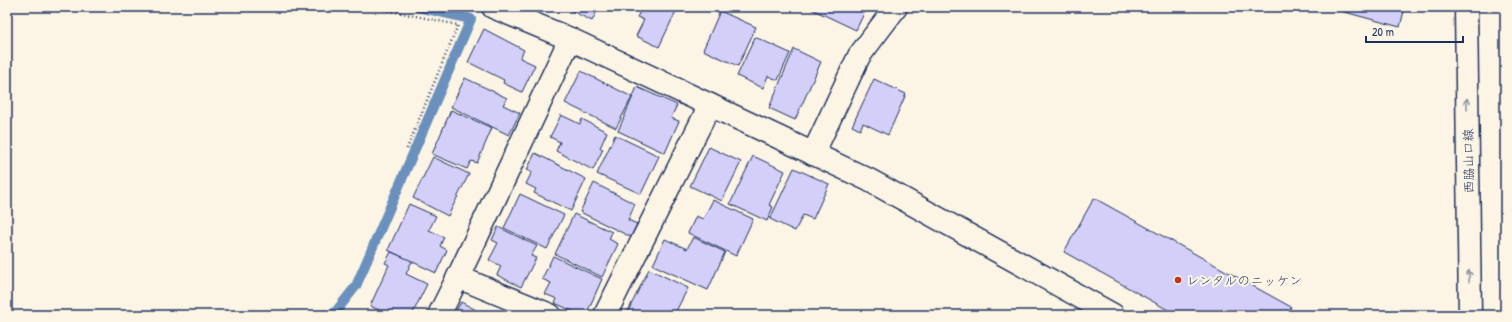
<svg xmlns="http://www.w3.org/2000/svg" width="1512" height="322" viewBox="0 0 1512 322" font-family="'Patrick Hand','Klee One',sans-serif">
	<style>
		.lines { fill: none; stroke-linecap: round; stroke-linejoin: round }
		.stream { stroke: #6a90bd; stroke-width: 10 }
		.building { fill: #d3cff8; stroke: #1b2f5e }
		.minor-casing { stroke: #1b2f5e; stroke-width: 25 }
		.path { stroke: #1b2f5e; stroke-width: 2.5; stroke-dasharray: 1 3; stroke-linecap: butt }
		.minor { stroke: #fcf5e5; stroke-width: 22 }
		.oneway { stroke: #8c92a2 }
		.poi-dot { fill: #c8321e; stroke: #fcf5e5; stroke-width: 1.5 }
		.labels { text-anchor: middle; dominant-baseline: central; stroke-width: 4; stroke-linejoin: round; paint-order: stroke }
		.street-label { font-size: 13px; fill: #1b2f5e; stroke: #fcf5e5 }
		.poi-label { font-size: 13px; fill: #1b2f5e; stroke: #fcf5e5; text-anchor: start }
	</style>
	<rect width="100%" height="100%" fill="#fcf5e5"/>
	<filter id="ink" filterUnits="userSpaceOnUse"><feTurbulence type="fractalNoise" baseFrequency=".025" numOctaves="2"/><feDisplacementMap in="SourceGraphic" scale="8" xChannelSelector="R" yChannelSelector="G"/><feConvolveMatrix kernelMatrix="1 2 1 2 8 2 1 2 1" color-interpolation-filters="sRGB"/></filter>
	<g filter="url(#ink)">
		<g class="lines">
			<path class="stream" d="M333 315 356 286 471 19 418 7"/>
		</g>
		<g class="building">
			<path d="M564 7H599L592 21Z"/>
			<path d="M643 7H678L659 47 636 36 644 20 637 17Z"/>
			<path d="M807 7H867L856 30Z"/>
			<path d="M1338 7H1405L1400 27 1337 10Z"/>
			<path d="M720 11 756 27 738 66 703 50Z"/>
			<path d="M484 29 524 50 520 58 535 65 522 92 503 83 504 80 468 62Z"/>
			<path d="M755 37 790 53 778 80 768 76 763 88 737 76Z"/>
			<path d="M794 49 821 62 795 120 769 108Z"/>
			<path d="M581 71 632 97 616 128 565 103Z"/>
			<path d="M465 78 507 98 503 105 520 113 509 135 451 107Z"/>
			<path d="M874 79 906 94 888 135 863 123 860 130 852 126Z"/>
			<path d="M637 87 677 105 671 118 679 121 665 153 618 131Z"/>
			<path d="M451 110 492 128 477 163 471 161 467 169 432 154Z"/>
			<path d="M561 115 580 124 582 119 607 132 600 148 603 149 593 170 556 151 560 142 550 137Z"/>
			<path d="M615 135 659 156 641 194 597 174Z"/>
			<path d="M709 147 741 162 722 201 690 186Z"/>
			<path d="M535 153 586 179 571 211 534 193 536 189 526 184 532 172 527 170Z"/>
			<path d="M753 156 785 171 769 205 773 207 767 221 730 204Z"/>
			<path d="M433 157 469 174 448 216 413 198Z"/>
			<path d="M794 168 829 184 813 219 803 215 795 231 770 219Z"/>
			<path d="M594 183 635 204 628 220 637 224 631 237 580 212Z"/>
			<path d="M520 194 564 215 547 249 504 228Z"/>
			<path d="M1094 198 1291 307 1287 315H1177L1064 252Z"/>
			<path d="M713 200 753 219 736 256 688 233 696 216 703 219Z"/>
			<path d="M409 204 436 216 429 230 444 237 440 246 447 250 436 273 388 250Z"/>
			<path d="M574 214 612 232 609 239 618 244 602 277 555 254Z"/>
			<path d="M498 227 537 246 531 256 536 258 521 287 497 275 501 266 489 260 498 243 492 240Z"/>
			<path d="M693 237 725 252 708 290 653 265 665 239 687 249Z"/>
			<path d="M391 252 412 261 406 274 427 284 412 315H390L370 306 389 265 385 263Z"/>
			<path d="M553 256 602 279 586 315H581L555 303 557 299 545 294 551 283 542 279Z"/>
			<path d="M649 269 688 288 674 315H626Z"/>
			<path d="M461 302 480 312 479 315H454Z"/>
		</g>
		<g class="lines">
			<defs>
				<g id="minor">
					<path d="M1466 7 1470 315"/>
					<path d="M570 39 869 180 1113 315"/>
					<path d="M813 154 859 56 896 7"/>
					<path d="M458 277 570 39 493 7"/>
					<path d="M439 315 458 277 550 315"/>
					<path d="M605 315 710 105"/>
				</g>
			</defs>
			<use href="#minor" class="minor-casing"/>
			<path class="path" d="M373 7 458 25 406 151"/>
			<use href="#minor" class="minor"/>
		</g>
		<defs><path id="oneway-shaft" d="M-6 0H5M1.5-3L5.5 0L1.5 3" fill="none" stroke-width="1.6" stroke-linecap="round" stroke-linejoin="round"/></defs>
		<g class="oneway">
			<use href="#oneway-shaft" transform="translate(1467 104) rotate(-91)"/>
			<use href="#oneway-shaft" transform="translate(1469 276) rotate(-91)"/>
		</g>
	</g>
	<circle class="poi-dot" cx="1178" cy="280" r="4"/>
	<g class="labels">
		<g class="street-label">
			<text transform="translate(1468 161) rotate(-91)">西脇山口線</text>
		</g>
		<g class="poi-label">
			<text x="1186" y="280">レンタルのニッケン</text>
		</g>
	</g>
	<rect width="1512" height="322" fill="none" stroke="#fcf5e5" stroke-width="24"/>
	<rect x="12" y="12" width="1488" height="298" fill="none" stroke="#1b2f5e" stroke-width="1.5" filter="url(#ink)"/>
	<path d="M1366 36v6h97v-6" fill="none" stroke="#1b2f5e" stroke-width="2"/>
	<text x="1372" y="36" font-size="12" fill="#1b2f5e" stroke="#fcf5e5" stroke-width="3" paint-order="stroke">20 m</text>
</svg>
